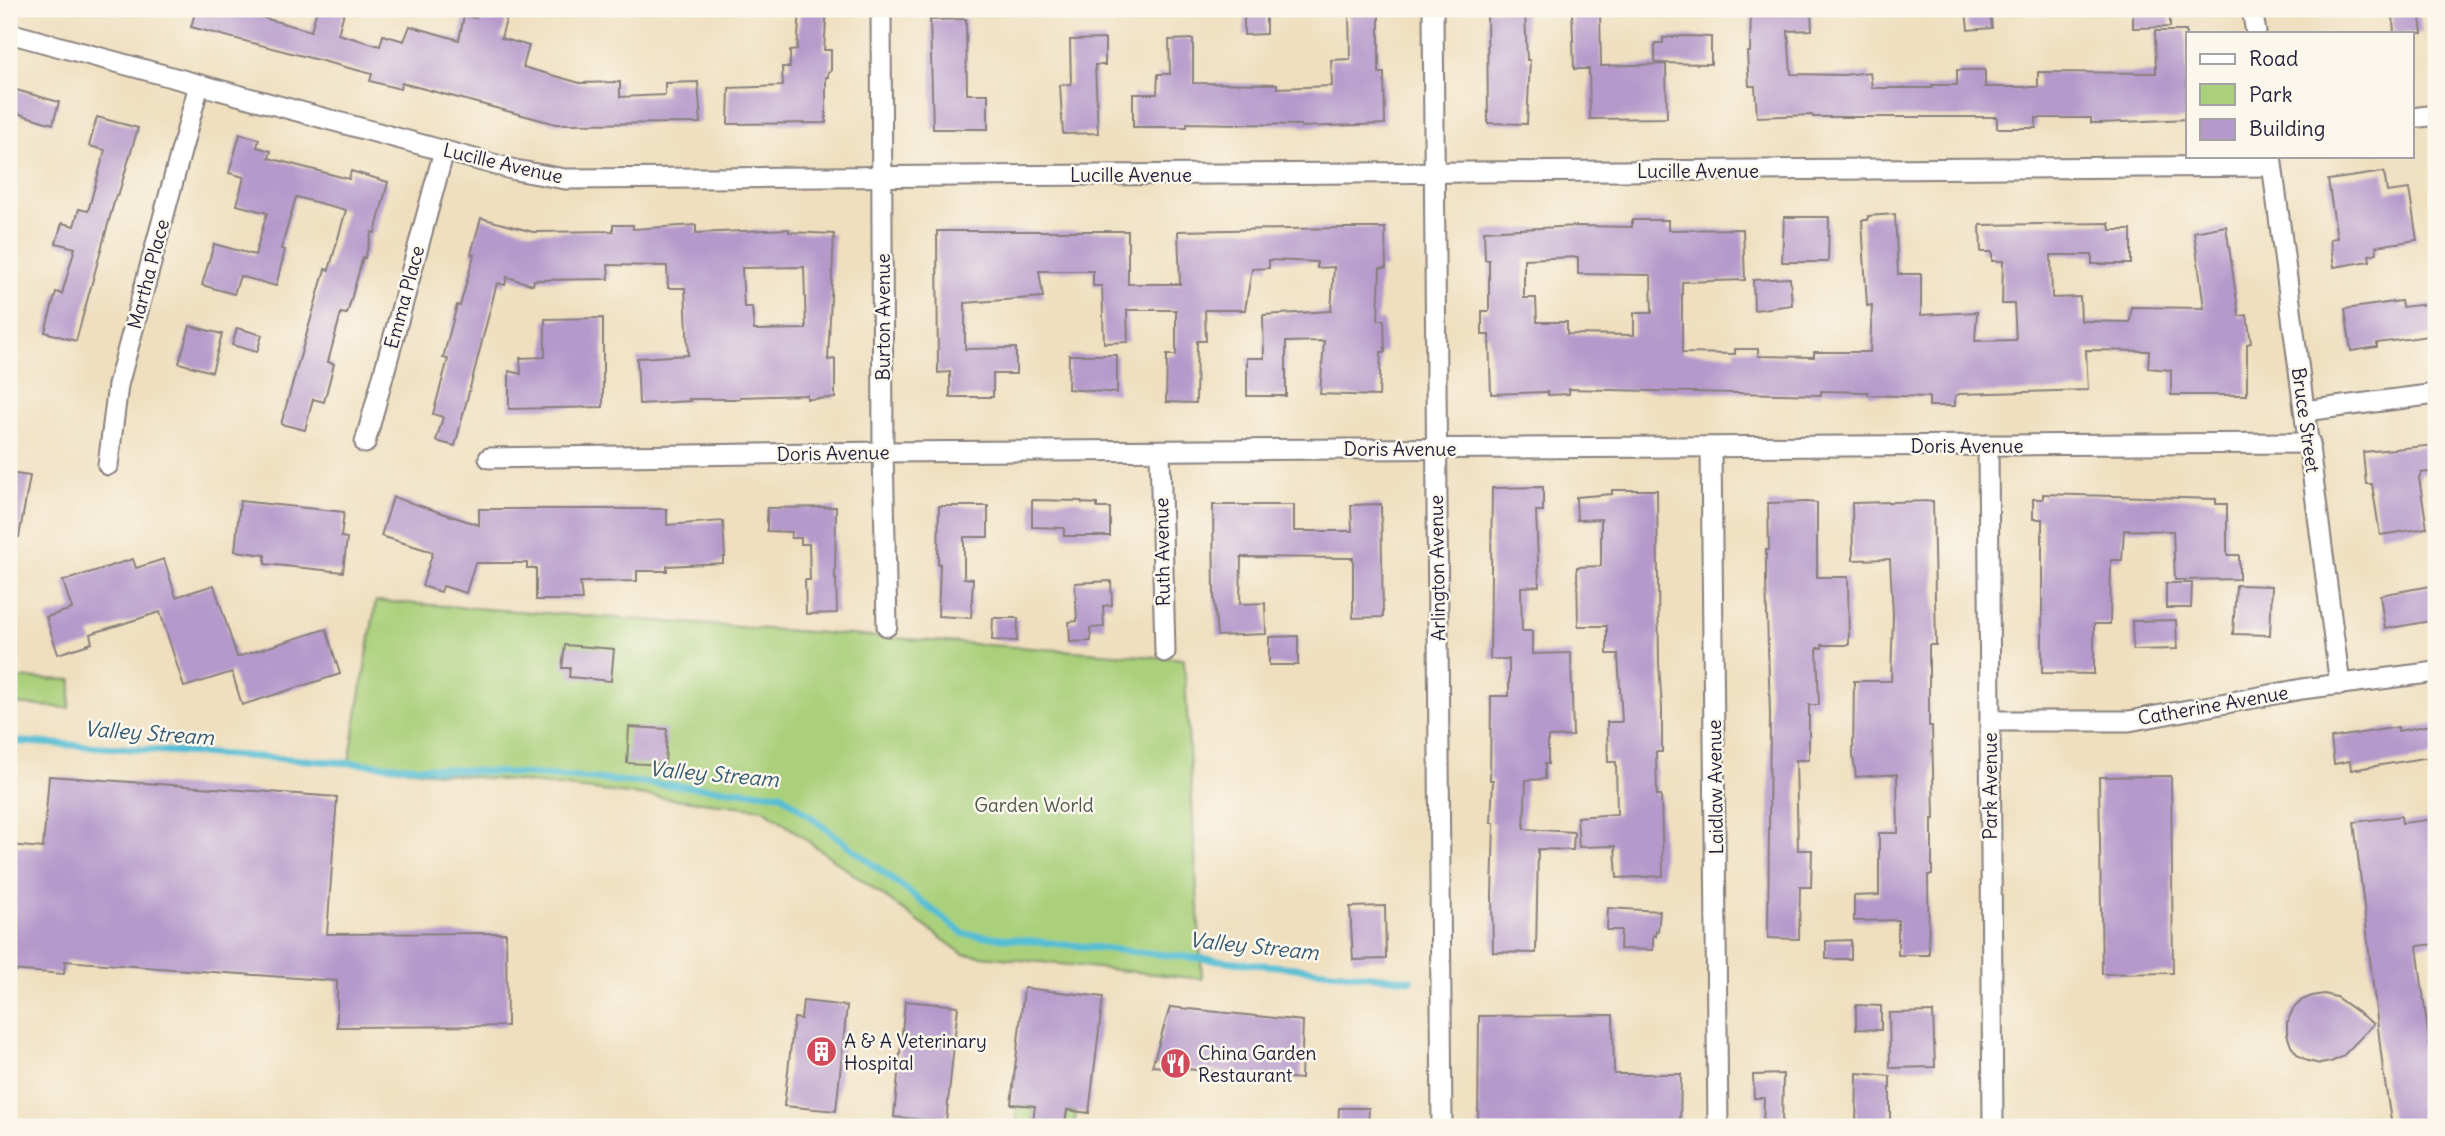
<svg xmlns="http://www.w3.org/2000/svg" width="2445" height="1136" viewBox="0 0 2445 1136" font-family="Delius,sans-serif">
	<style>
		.green { fill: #aad07b; stroke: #66795b; stroke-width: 2 }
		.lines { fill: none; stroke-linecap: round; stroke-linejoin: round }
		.stream { stroke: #56bed4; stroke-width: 7 }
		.building { fill: #b599cb; fill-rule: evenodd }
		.street-casing { stroke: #88807d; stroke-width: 23 }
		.street { stroke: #fff; stroke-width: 19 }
		.labels { text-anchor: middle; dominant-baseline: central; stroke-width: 5; stroke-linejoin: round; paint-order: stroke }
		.street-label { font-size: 19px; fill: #22223b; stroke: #fbf7ec }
		.park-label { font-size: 19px; fill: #4b564e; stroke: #fbf7ec }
		.poi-label { font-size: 19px; fill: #22223b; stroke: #fbf7ec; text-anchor: start }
		.water-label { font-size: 21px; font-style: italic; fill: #345971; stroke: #fbf7ec }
	</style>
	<rect width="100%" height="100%" fill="#fbf7ec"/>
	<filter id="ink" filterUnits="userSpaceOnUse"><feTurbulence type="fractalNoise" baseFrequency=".0143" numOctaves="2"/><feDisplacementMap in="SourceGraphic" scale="14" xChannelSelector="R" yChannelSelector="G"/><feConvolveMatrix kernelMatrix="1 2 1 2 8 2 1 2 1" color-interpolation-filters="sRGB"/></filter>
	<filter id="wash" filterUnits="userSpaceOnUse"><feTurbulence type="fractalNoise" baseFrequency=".00686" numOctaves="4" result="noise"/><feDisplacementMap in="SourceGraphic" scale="28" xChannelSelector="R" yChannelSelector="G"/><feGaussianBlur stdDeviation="1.57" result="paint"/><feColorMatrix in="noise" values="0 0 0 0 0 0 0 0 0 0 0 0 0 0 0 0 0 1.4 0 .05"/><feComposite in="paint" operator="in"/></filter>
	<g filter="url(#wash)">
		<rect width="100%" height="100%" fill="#efdfbf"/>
		<g class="green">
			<path d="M376 601 1184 659 1202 979 963 954 764 809 349 763Z"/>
			<path d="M15 678 72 680 69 708 13 704Z"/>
			<path d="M1017 1105 1035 1107 1033 1121 1065 1125 1067 1110 1076 1113 1074 1127H1016Z"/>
		</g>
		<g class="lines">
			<path class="stream" d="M9 741 569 777 781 794 964 934 1411 980"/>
		</g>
		<g id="blocks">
			<g class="building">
				<path d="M196 9H231L311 31 317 9H345L338 34 380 46 383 35 404 41 410 26 459 40 464 16 476 18 478 9H509L501 38 529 46 523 67 580 83 620 82V97L665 95V83L698 82 701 123 556 124 402 83 400 89 370 81 372 74 191 27Z"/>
				<path d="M800 9H827L824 50H831V71L828 72V77H826V123L728 124 729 88 783 86 782 67H790V51L797 50Z"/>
				<path d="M1487 9 1525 11 1527 60H1530L1527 124 1488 123Z"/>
				<path d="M1572 9H1600L1601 66 1666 64 1667 118 1590 119 1589 69H1574Z"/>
				<path d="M1751 9H1811L1812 30 1788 31 1791 74 1844 75 1870 72 1872 88H1932V85H1957V70H1985V87H2038V72L2156 73 2155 31H2186L2188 119 2101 123H2091V118H2036V128H1997V117H1813L1812 115 1757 117 1755 86H1749L1747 52H1750Z"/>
				<path d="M1966 9H1990L1992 28 1968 30Z"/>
				<path d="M2133 9H2170V27L2133 28Z"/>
				<path d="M2392 9H2419L2422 33H2394Z"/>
				<path d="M1244 11H1266V34L1244 35Z"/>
				<path d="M1349 13H1379V73H1384L1385 124 1301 127V125L1187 123V127H1133V94H1157L1158 74H1170L1169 40 1193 39V83L1277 84V88L1332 86 1331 60 1350 59Z"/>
				<path d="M966 19 967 94H988V129H933L930 20Z"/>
				<path d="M1684 36 1711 37V64L1655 63V43H1663V38Z"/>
				<path d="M1105 39V65H1095L1098 133 1063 134 1060 85 1071 84 1070 40Z"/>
				<path d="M9 88 59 102 53 124 9 111Z"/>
				<path d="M97 117 138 128 118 196 116 195 76 341 45 332 56 292 62 294 75 248 56 243 62 223 74 226 79 209 88 211 105 150 89 146Z"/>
				<path d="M240 134 259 139 257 147 271 151 269 158 349 179 351 171 388 182 375 233 372 232 365 258 363 257 347 314 341 313 328 362 334 364 324 402 313 399 305 430 281 424 325 269 329 270 346 210 296 197 281 249 285 250 276 286 240 276 234 294 202 285 214 244 255 255 267 213 237 205 244 177 229 173Z"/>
				<path d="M2384 172 2387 192 2409 189 2417 240 2376 246 2377 253 2369 255 2370 261 2334 267 2330 239 2337 238 2328 180Z"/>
				<path d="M1895 214 1898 274H1921V315L1977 312 1975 341 2016 340 2014 304H2002L2003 261H1992V252H1981L1980 225 2109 223 2110 230H2131V264H2092V255H2051L2052 298 2080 297 2081 321 2130 322 2131 307 2204 308 2194 232 2226 226 2239 316 2247 315 2251 343 2247 344V395H2171V370L2148 368 2149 351 2086 350 2088 390 1959 394 1955 396V406H1929V397L1868 395V392L1821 391V395L1569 389V394L1548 395V392L1491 394 1489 335H1482V311H1489V260H1485L1484 231 1578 226 1632 227V220H1668V230L1743 229 1745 280 1682 282V353L1735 354V349H1758V356L1814 357V352H1870L1872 305 1867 306 1862 220H1868V216ZM1578 257V274L1651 275 1652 313H1634V335L1567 334V322H1537L1536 298H1524V259Z"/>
				<path d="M1784 217H1829L1828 262H1782Z"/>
				<path d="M481 218 533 232 613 231V225H633V229L696 225V233L789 229V232L834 234 828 360 835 359V398L807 399V395L740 397V399H689L690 401 639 404 637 358 688 355 685 288H668L667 266 608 265 609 279 534 280 533 285 507 277 505 285 497 283 455 446 436 441 443 417 433 414 448 359 443 358 457 305 460 306 474 255 471 254ZM804 267 806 329 754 330 752 307H744L742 268Z"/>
				<path d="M1340 228H1385L1386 268H1380L1378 320H1384L1385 352H1381L1379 396 1320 394 1324 341 1286 342V396H1247V358H1264L1263 315 1331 311 1334 267 1317 268V262L1269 260V268L1252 269 1245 310H1205L1206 341H1197L1196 403 1166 402 1167 355H1176V310H1127L1128 342 1104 343 1102 286H1093V271H1039L1043 297 965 303V349L1016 348V374H993V397H950V372L938 373 937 231H1128V284H1180L1178 231Z"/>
				<path d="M1790 278 1792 305 1754 310 1753 280Z"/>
				<path d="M2401 301 2402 307 2436 303V335L2377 343V347L2351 351 2345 309Z"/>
				<path d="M603 318V407L509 409V371L521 374 520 358 545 357V319Z"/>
				<path d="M190 326 222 334 212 372 179 363Z"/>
				<path d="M237 328 262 335 257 352 232 345Z"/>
				<path d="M1069 355H1117V393L1068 389Z"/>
				<path d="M2436 445V471L2421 473 2419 478 2427 528 2380 535 2372 484H2366L2363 452Z"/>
				<path d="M9 473 30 476 19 537 9 536Z"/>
				<path d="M1543 487V511H1536L1539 586 1521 587 1522 631H1532V654L1571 653 1573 736 1548 737V764H1545V779L1526 780 1524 829 1574 832 1573 850 1538 849 1536 953 1493 952 1492 896 1494 823H1491L1493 780H1490L1491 696H1509V659H1490L1492 488Z"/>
				<path d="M1612 490H1657L1659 663 1662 709V752H1656L1657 795H1661L1663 876 1617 878 1615 846 1579 847 1577 817 1617 814 1616 762H1608L1607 722H1622L1618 654H1607V626H1578L1577 567 1601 566V519L1577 520 1576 497 1612 494Z"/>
				<path d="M2043 494 2216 499V504H2227V555H2239V579L2175 580 2173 531 2124 530 2122 560H2111L2110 624H2094V674L2042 673V519H2033V499H2043Z"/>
				<path d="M393 497 479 525V509H667V525L723 521 725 557H723V563L667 566V571H637V581L580 582 582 600H536V568H527V563H475L466 593 443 586 441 592 422 586 433 552 381 536Z"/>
				<path d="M1032 500 1081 501 1082 503 1097 504V508H1110V536H1064V528L1032 527Z"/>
				<path d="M240 501 344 512 341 537 347 538 343 572 265 564V555L235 551Z"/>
				<path d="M1933 501 1936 645H1929V726H1932L1934 819H1932V875H1928L1929 955H1898V920L1854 921V896L1879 895V833H1898L1897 774 1856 777 1853 756 1854 681H1891L1893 614 1890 559 1853 560 1852 503Z"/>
				<path d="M1807 502 1817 503V577H1848L1849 645H1822V648H1817L1819 705H1809V760H1796L1798 850H1812L1811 887H1800L1799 939 1768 938 1770 714 1766 581V550H1769L1768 503Z"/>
				<path d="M1381 504 1383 617 1353 618V558L1241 557 1240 604 1265 603 1266 634 1217 636 1214 599 1213 505H1294V531H1352L1351 505Z"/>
				<path d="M939 506H988V537H964V578L973 579 971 618 938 616 940 564H938Z"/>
				<path d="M836 507 835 579H836L837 613 806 614 805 580H810L809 544H801V538H791L792 532 767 531V508Z"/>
				<path d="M133 559 136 568 164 559 176 597 214 585 237 657 326 629 340 674 242 705 232 672 184 687 160 612 90 634 92 643 58 654 46 617 72 609 63 581Z"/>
				<path d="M1111 581 1112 605 1103 606 1104 627 1090 628 1091 641 1070 642 1069 622 1077 621 1075 583Z"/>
				<path d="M2166 583H2192L2191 608H2166Z"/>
				<path d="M2236 585 2272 586 2270 635 2233 634Z"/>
				<path d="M2431 586 2436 620 2385 629 2380 595Z"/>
				<path d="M993 618H1018L1017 641 992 640Z"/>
				<path d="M2176 620 2177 649 2133 650 2132 621Z"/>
				<path d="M1298 636V665H1269V637Z"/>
				<path d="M565 645 614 649 611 681 569 677 570 668H562Z"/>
				<path d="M2436 724V756L2351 770 2350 761 2334 764 2331 738 2398 727V731Z"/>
				<path d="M629 727 667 729 665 765 627 763Z"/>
				<path d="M49 776 337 797 327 934 506 933 507 1026 337 1027V981L65 961 64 974 9 970V845L43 848Z"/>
				<path d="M2171 776 2173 973 2102 974 2099 777Z"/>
				<path d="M2401 816 2402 823 2436 819V944L2417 946 2436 1097V1125L2420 1127H2392L2383 1070 2354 822Z"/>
				<path d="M1385 906 1386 959 1353 960 1350 907Z"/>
				<path d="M1608 908 1660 911 1658 931H1656V936L1653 935V950L1620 949 1621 930H1607Z"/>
				<path d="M1851 940V959H1826V941Z"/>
				<path d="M1024 988 1103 997 1089 1113 1067 1110 1065 1125 1033 1121 1035 1106 1011 1104Z"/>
				<path d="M2324 994 2336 997 2374 1024 2342 1057 2331 1062 2320 1064 2308 1061 2298 1055 2291 1046 2287 1034V1022L2293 1009 2302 1000 2312 996Z"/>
				<path d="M803 1001 847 1006 836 1111 784 1106 794 1018 801 1019Z"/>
				<path d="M905 1001 958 1006 946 1122 894 1117Z"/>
				<path d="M1856 1005 1881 1006V1030L1856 1029Z"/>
				<path d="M1170 1007 1303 1021 1301 1079 1152 1066Z"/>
				<path d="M1933 1012 1935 1067 1890 1068 1889 1013Z"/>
				<path d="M1613 1015 1614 1074H1681L1680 1127H1478L1479 1016Z"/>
				<path d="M1857 1073 1890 1076V1127H1856Z"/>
				<path d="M1783 1074 1782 1127H1763L1764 1098H1754L1753 1075Z"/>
				<path d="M1339 1108H1369L1368 1127H1338Z"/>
			</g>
		</g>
	</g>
	<g filter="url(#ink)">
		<use href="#blocks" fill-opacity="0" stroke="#88807d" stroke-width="2"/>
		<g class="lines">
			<defs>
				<g id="street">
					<path d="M881 9 883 452 887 626"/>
					<path d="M1433 9 1442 1127"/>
					<path d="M2252 9 2256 33"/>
					<path d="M9 33 515 170 565 179 2272 166"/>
					<path d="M2412 118 2436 115"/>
					<path d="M2271 156 2340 685"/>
					<path d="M2305 411 2436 394"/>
					<path d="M365 443 444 151"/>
					<path d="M1988 445 1993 1127"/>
					<path d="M1711 448 1718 1127"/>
					<path d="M1160 451 1165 652"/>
					<path d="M489 458 883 452 2310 443"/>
					<path d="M108 465 118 385 199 85"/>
					<path d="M1990 721H2129L2302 689 2436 672"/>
				</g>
			</defs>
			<use href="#street" class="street-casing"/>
			<use href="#street" class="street"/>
		</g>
	</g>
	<defs>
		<symbol id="building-disc" viewBox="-11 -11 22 22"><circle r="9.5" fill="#d1495b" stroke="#fbf7ec"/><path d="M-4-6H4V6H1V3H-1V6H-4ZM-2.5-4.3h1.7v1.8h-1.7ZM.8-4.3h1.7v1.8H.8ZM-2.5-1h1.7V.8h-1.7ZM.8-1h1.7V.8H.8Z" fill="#fff"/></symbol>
		<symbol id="restaurant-disc" viewBox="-11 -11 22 22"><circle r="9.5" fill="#d1495b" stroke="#fbf7ec"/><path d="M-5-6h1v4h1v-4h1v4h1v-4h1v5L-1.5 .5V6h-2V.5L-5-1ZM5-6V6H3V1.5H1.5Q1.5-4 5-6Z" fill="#fff"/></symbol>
	</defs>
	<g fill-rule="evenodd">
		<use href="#building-disc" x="804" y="1034" width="35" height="35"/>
		<use href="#restaurant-disc" x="1158" y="1046" width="35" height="35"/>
	</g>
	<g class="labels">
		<g class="street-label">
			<text transform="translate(503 163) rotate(13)">Lucille Avenue</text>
			<text x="1698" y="171">Lucille Avenue</text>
			<text x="1131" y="175">Lucille Avenue</text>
			<text transform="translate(148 274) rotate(-75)">Martha Place</text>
			<text transform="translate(404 297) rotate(-75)">Emma Place</text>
			<text transform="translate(883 317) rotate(-90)">Burton Avenue</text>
			<text transform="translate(2306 420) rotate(82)">Bruce Street</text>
			<text x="1967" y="446">Doris Avenue</text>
			<text x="1400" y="449">Doris Avenue</text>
			<text transform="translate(833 453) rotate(-1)">Doris Avenue</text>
			<text transform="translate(1162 552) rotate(-91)">Ruth Avenue</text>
			<text transform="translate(1437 568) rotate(-91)">Arlington Avenue</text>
			<text transform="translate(2213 705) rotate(-10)">Catherine Avenue</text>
			<text transform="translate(1990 786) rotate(-90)">Park Avenue</text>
			<text transform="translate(1715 787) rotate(-91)">Laidlaw Avenue</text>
		</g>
		<g class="park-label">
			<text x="1034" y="805">Garden World</text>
		</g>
		<g class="poi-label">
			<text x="844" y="1041">A &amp; A Veterinary<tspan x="844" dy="22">Hospital</tspan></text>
			<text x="1198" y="1053">China Garden<tspan x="1198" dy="22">Restaurant</tspan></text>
		</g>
		<g class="water-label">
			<text transform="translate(149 733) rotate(4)">Valley Stream</text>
			<text transform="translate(714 774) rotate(5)">Valley Stream</text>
			<text transform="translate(1254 946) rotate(6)">Valley Stream</text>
		</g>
	</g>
	<rect width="2445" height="1136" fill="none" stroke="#fbf7ec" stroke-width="35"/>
	<rect x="2186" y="32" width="228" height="126" fill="#fbf7ec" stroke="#a4a2a5" stroke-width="2"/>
	<rect x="2200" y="54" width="35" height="10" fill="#ffffff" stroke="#a4a2a5" stroke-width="2"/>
	<text x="2249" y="66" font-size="21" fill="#22223b">Road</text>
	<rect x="2200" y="84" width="35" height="21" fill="#aad07b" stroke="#a4a2a5" stroke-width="2"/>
	<text x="2249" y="102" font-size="21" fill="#22223b">Park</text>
	<rect x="2200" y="119" width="35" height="21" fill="#b599cb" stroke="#a4a2a5" stroke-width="2"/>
	<text x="2249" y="136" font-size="21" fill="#22223b">Building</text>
</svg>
